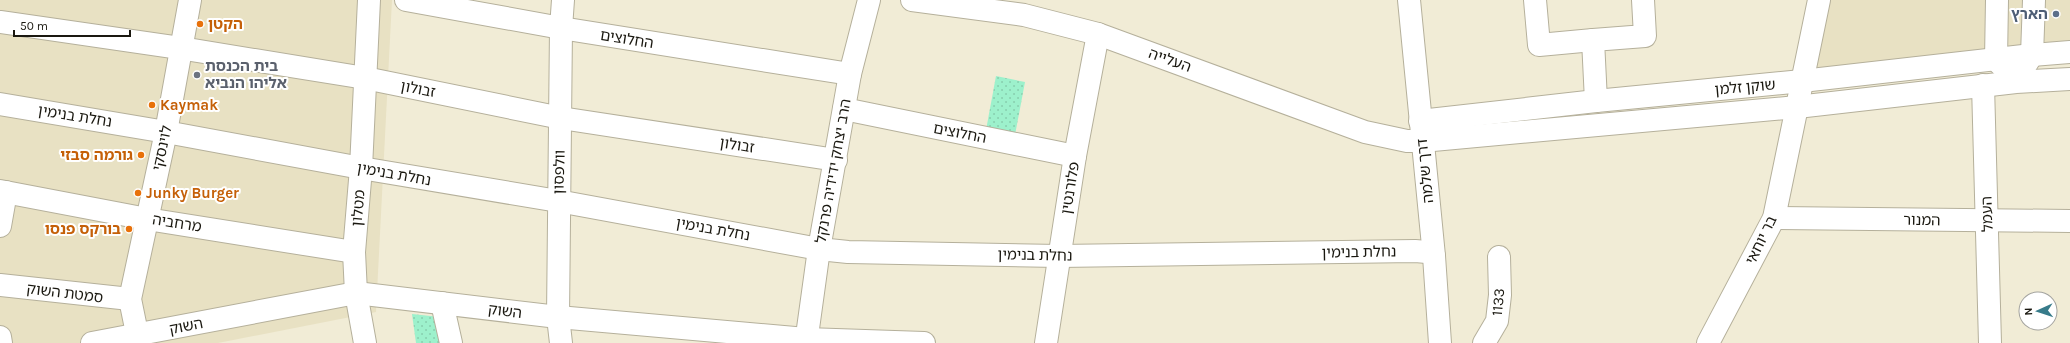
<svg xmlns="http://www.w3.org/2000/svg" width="2070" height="343" viewBox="0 0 2070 343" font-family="Karla,'Noto Sans Hebrew',sans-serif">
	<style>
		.built { fill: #e8e1c3 }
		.grass { fill: url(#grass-dots) }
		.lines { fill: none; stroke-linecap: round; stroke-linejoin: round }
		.minor-casing { stroke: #b5b09b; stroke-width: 24 }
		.minor { stroke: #fff; stroke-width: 22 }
		.service-dot { fill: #5c6f8a; stroke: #fff; stroke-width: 1.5 }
		.food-dot { fill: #e8710a; stroke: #fff; stroke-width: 1.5 }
		.worship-dot { fill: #6b7280; stroke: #fff; stroke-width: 1.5 }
		.labels { text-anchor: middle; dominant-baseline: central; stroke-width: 4; stroke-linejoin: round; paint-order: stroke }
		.service-label { font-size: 15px; font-weight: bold; fill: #4e5e75; stroke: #fff; text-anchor: end }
		.food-label { font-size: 15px; font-weight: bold; fill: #c56008; stroke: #fff; text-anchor: start }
		.street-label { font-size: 15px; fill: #1a1810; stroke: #fff }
		.worship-label { font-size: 15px; font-weight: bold; fill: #5b616d; stroke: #fff; text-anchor: start }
	</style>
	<defs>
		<pattern id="grass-dots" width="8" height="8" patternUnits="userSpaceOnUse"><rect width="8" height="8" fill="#9df1cc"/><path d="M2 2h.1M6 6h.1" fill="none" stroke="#87ceae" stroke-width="1.8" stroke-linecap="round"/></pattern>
	</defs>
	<rect width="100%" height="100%" fill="#f1ecd6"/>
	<g class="built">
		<path d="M0 0H392L376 312 218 343H0Z"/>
		<path d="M1825 0H2070V49L1813 72Z"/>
	</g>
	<g class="grass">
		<path d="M996 76 1025 82 1015 135 986 130Z"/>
		<path d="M412 314 449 318 454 343H416Z"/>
	</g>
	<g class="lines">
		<defs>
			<g id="minor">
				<path d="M406 0 561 28 850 74"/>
				<path d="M912 0 1024 15 1098 34 1365 132 1407 141H1422L1797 107 2016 82 2070 79"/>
				<path d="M1409 0 1434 256 1440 343"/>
				<path d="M1535 0 1539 45 1593 40"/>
				<path d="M1997 0 1996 60 2007 71"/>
				<path d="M0 22 180 48 365 78 561 118 836 160"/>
				<path d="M2025 66 2032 55 2034 0"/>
				<path d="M1983 85 1990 343"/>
				<path d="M1596 101 1593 40 1645 36 1643 0"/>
				<path d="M0 104 166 132 361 168 558 201 819 249 848 252 1059 256 1415 251 1427 252 1434 256"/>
				<path d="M844 109 1075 156"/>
				<path d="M1420 121 1596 101 1802 81 2032 55 2070 52"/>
				<path d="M0 191 147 219 354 252"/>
				<path d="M1774 218 2070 221"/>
				<path d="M0 226 6 192"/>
				<path d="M0 285 130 299"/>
				<path d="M442 303 451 343"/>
				<path d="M0 337 1 343"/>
				<path d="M92 343 356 293 558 317 806 339 924 343"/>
				<path d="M139 343 130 299 166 132 190 0"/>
				<path d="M365 343 356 293 354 252 361 168 369 0"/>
				<path d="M561 343 558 317 561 28 563 0"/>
				<path d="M806 343 819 249 850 74 869 0"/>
				<path d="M1046 343 1075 156 1098 34"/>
				<path d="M1484 343 1497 321 1500 295 1499 257"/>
				<path d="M1708 343 1774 218 1819 0"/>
			</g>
		</defs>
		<use href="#minor" class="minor-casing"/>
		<use href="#minor" class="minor"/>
	</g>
	<circle class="service-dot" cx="2056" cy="14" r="4"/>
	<g class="food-dot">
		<circle cx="200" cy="24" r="4"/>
		<circle cx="152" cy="105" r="4"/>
		<circle cx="141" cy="155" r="4"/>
		<circle cx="138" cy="193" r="4"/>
		<circle cx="129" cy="229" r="4"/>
	</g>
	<circle class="worship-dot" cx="197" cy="75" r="4"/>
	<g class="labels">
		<g class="service-label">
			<text x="2048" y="14">הארץ</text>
		</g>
		<g class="food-label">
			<text x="208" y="24">הקטן</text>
			<text x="160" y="105">Kaymak</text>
			<text x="133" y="155" text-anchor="end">גורמה סבזי</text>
			<text x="146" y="193">Junky Burger</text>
			<text x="121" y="229" text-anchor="end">בורקס פנסו</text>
		</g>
		<g class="street-label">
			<text transform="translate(627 39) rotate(9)">החלוצים</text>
			<text transform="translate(1170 60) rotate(20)">העלייה</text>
			<text transform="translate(1745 87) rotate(-5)">שוקן זלמן</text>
			<text transform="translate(418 89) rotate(11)">זבולון</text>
			<text transform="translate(75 116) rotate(9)">נחלת בנימין</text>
			<text transform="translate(960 133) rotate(11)">החלוצים</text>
			<text transform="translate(737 145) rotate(9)">זבולון</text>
			<text transform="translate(162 148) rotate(-78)">לוינסקי</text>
			<text transform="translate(833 171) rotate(-80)">הרב יצחק ידידיה פרנקל</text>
			<text transform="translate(1425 171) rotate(-96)">דרך שלמה</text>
			<text transform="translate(559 172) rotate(-88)">וולפסון</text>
			<text transform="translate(394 174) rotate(10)">נחלת בנימין</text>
			<text transform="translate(1070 188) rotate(-81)">פלורנטין</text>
			<text transform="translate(358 208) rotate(-85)">מטלון</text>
			<text transform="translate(1987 214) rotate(-92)">העמל</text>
			<text transform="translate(1922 220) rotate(1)">המנור</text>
			<text transform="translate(177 223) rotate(9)">מרחביה</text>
			<text transform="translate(713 229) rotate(10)">נחלת בנימין</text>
			<text transform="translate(1761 240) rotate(-64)">בר יוחאי</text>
			<text transform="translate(1359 252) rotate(-1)">נחלת בנימין</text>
			<text transform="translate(1035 255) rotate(1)">נחלת בנימין</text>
			<text transform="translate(65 293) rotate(7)">סמטת השוק</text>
			<text transform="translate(1498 302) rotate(-85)">1133</text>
			<text transform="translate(505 311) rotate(7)">השוק</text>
			<text transform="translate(186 326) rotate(-11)">השוק</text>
		</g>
		<g class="worship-label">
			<text x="205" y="66">בית הכנסת<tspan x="205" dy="17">אליהו הנביא</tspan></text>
		</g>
	</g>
	<g transform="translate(2038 311) rotate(267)"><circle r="19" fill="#ffffff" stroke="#a3a39f"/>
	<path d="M0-3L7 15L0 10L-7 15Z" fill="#377b8a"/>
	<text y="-6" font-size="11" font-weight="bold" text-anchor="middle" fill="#1a1810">N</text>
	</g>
	<path d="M14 30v6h116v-6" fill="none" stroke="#1a1810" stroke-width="2"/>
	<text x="20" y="30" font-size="12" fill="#1a1810" stroke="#ffffff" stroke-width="3" paint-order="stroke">50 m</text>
</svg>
